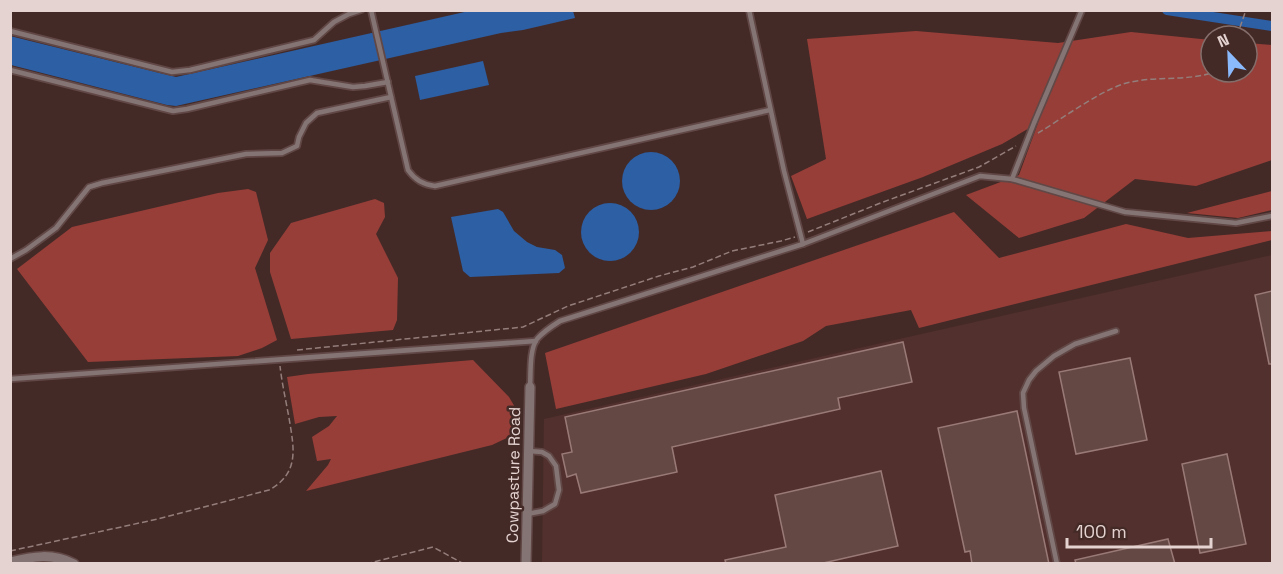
<svg xmlns="http://www.w3.org/2000/svg" width="1283" height="574" font-family="'Space Grotesk',sans-serif">
	<rect width="100%" height="100%" fill="#442a27"/>
	<path fill="#52302d" d="M1272 255V563L542 564 544 419Z"/>
	<g fill="#983e38">
		<path d="M916 31 1058 43 1131 32 1211 40V72H1247V43L1272 45V160L1196 186 1135 179 1084 218 1019 238 966 195 1019 175 1038 123 1002 144 923 177 807 219 791 176 826 159 807 39Z"/>
		<path d="M248 189 256 192 268 240 255 268 277 340 262 348 238 356 88 362 17 269 72 227 218 193Z"/>
		<path d="M1272 191V210L1238 218 1187 213Z"/>
		<path d="M375 199 384 203 385 217 376 234 398 278 397 320 393 330 291 339 270 272V253L291 223Z"/>
		<path d="M954 212 999 258 1126 224 1188 238 1272 231V240L919 328 911 310 826 326 803 341 706 374 556 409 545 353Z"/>
		<path d="M473 360 509 397 519 414 515 434 492 445 306 491 328 465 331 459 317 461 312 437 329 426 337 416 319 417 295 424 287 377 308 374Z"/>
	</g>
	<g fill="#2c5fa4">
		<path d="M469 11H573L575 18 523 30 501 33 176 106 167 105 11 65 10 36 176 77Z"/>
		<path d="M483 61 489 85 420 100 415 76Z"/>
		<circle cx="651" cy="181" r="29"/>
		<circle cx="610" cy="232" r="29"/>
		<path d="M498 209 503 212 514 231 527 242 537 247 555 250 562 255 565 268 559 273 470 277 463 271 451 217Z"/>
	</g>
	<g fill="none" stroke-linecap="round" stroke-linejoin="round">
		<path stroke="#2c5fa4" stroke-width="10" d="M1167 10 1272 26"/>
	</g>
	<g fill="#644844" stroke="#9a7a76" stroke-width="1.5">
		<path d="M1272 291V364H1269L1255 295Z"/>
		<path d="M903 342 912 382 838 398 840 409 672 447 677 472 581 493 576 474 567 477 562 454 572 452 565 417Z"/>
		<path d="M1130 358 1147 440 1076 454 1059 372Z"/>
		<path d="M1017 411 1049 564H972L970 551 965 552 938 428Z"/>
		<path d="M1227 454 1246 544 1200 553 1182 464Z"/>
		<path d="M881 471 898 546 819 564H726L725 560 786 547 775 495Z"/>
		<path d="M1168 539 1175 564H1076L1075 560Z"/>
	</g>
	<g fill="none" stroke-linecap="round" stroke-linejoin="round">
		<g stroke="#614846" stroke-width="8">
			<g id="lane">
				<path d="M371 10 408 170C415 180 423 185 435 186L770 110"/>
				<path d="M749 10 784 171 803 244"/>
				<path d="M10 31 172 72 190 70 314 40 334 22 349 14 361 10"/>
				<path d="M10 70 173 111 187 109 310 80 353 87 365 86 388 82"/>
				<path d="M1012 179 1034 123 1082 10"/>
				<path d="M10 259 26 250 56 228 89 187 102 183 246 154 282 153 297 146 299 137 306 123 317 113 391 97"/>
				<path d="M10 379 536 341"/>
				<path d="M530 387C531 374 529 350 537 339 543 332 552 326 560 321L803 244 980 176 1012 179 1125 212 1236 223 1272 216"/>
				<path d="M527 514 543 511 555 504 559 490 556 466 549 456 542 452 529 451"/>
				<path d="M1057 564 1024 408 1023 393 1029 380 1036 371 1054 356 1075 344 1116 331"/>
			</g>
		</g>
		<g stroke="#614846" stroke-width="12">
			<g id="street">
				<path d="M10 562C33 556 53 553 74 564"/>
				<path d="M526 564 530 387"/>
			</g>
		</g>
		<g stroke="#937e7b" stroke-width="1.5" stroke-dasharray="6 3" stroke-linecap="butt">
			<path d="M1237 36 1246 10"/>
			<path d="M1038 133C1063 118 1097 93 1123 84 1153 75 1186 82 1215 72"/>
			<path d="M808 232 883 202 979 167 1016 146"/>
			<path d="M297 350 523 327 568 306 659 276 693 267 732 251 781 241 795 237"/>
			<path d="M10 551 158 519 269 490C300 473 294 448 289 418 286 401 282 384 280 366"/>
			<path d="M366 564 433 547 464 564"/>
		</g>
		<use href="#lane" stroke="#847574" stroke-width="4.5"/>
		<use href="#street" stroke="#847574" stroke-width="9"/>
	</g>
	<g text-anchor="middle" stroke-width="5" stroke-linejoin="round" paint-order="stroke">
		<g font-size="16" fill="#e4d3d1" stroke="#442a27">
			<text transform="translate(513 475) rotate(-89)" y="6">Cowpasture Road</text>
		</g>
	</g>
	<rect width="1283" height="574" fill="none" stroke="#e4d3d1" stroke-width="24"/>
	<g transform="translate(1229 54) rotate(337)"><circle r="28" fill="#442a27" stroke="#846e6b" stroke-width="1.5"/>
	<path d="M0-4.5L10 22L0 15L-10 22Z" fill="#8abafc"/>
	<text y="-9" font-size="16" font-weight="bold" text-anchor="middle" fill="#e4d3d1">N</text>
	</g>
	<path d="M1067 538v9h144v-9" fill="none" stroke="#e4d3d1" stroke-width="3"/>
	<text x="1076" y="538" font-size="18" fill="#e4d3d1" stroke="#442a27" stroke-width="4.5" paint-order="stroke">100 m</text>
</svg>
